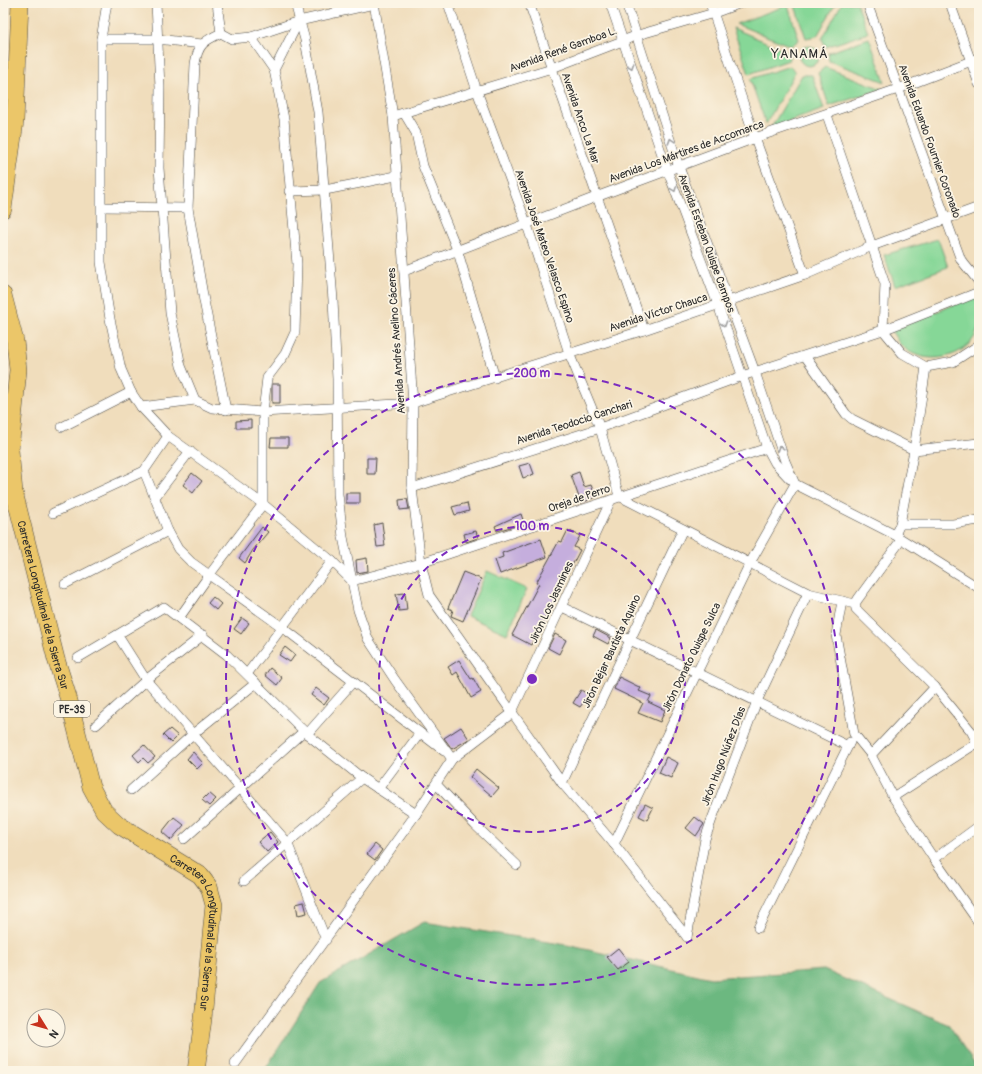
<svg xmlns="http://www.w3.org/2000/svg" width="982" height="1074" font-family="Pangolin,sans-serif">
	<rect width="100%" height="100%" fill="#fcf5e5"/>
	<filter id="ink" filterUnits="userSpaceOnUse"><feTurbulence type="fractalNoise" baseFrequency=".025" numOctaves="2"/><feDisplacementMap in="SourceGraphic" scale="8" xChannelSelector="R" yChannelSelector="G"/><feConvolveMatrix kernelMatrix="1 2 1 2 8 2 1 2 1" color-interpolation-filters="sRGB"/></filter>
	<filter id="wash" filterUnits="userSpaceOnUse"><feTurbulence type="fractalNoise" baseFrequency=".012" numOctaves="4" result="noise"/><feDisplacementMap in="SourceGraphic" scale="16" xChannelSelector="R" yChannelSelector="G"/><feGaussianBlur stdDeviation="0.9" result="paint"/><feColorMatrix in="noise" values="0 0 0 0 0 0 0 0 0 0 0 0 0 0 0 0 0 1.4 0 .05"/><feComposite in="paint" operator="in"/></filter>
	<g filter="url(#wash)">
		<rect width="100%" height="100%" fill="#f0ddbc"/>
		<g fill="#86d797" stroke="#588161">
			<path d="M794 3H836L817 36 806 38Z"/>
			<path d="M842 3H857L868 33 826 47 822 39Z"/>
			<path d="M788 5 799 40 791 46 736 24Z"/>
			<path d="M733 28 789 52V60L749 74Z"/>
			<path d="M869 38 885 82 829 61 828 53Z"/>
			<circle cx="809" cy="56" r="10"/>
			<path d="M790 66 795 72 766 124 750 79Z"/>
			<path d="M825 67 882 89 829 106 818 73Z"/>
			<path d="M802 75H812L824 109 771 128Z"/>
			<path d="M938 239 948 267 895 286 884 255Z"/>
			<path d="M978 295C980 304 981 317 979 326 971 360 921 369 899 343 896 339 894 334 891 330Z"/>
			<path d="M487 571 527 589 507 634 467 616Z"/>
		</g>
		<path fill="#6cb880" stroke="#4c7256" d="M424 922 567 945 711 978 824 970 949 1025 979 1071H264L320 983Z"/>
		<g id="blocks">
			<g fill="#c5aedd">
				<rect x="272" y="384" width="8" height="19"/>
				<path d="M251 420V428H236V421Z"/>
				<path d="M271 438H288V447H270Z"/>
				<path d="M367 458H376L375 474H367Z"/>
				<path d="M530 463 534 474 523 478 519 466Z"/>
				<path d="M579 472 584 487 591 485 596 497 581 503 571 475Z"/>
				<path d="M192 473 202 481 193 493 183 485Z"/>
				<rect x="346" y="493" width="14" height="10"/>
				<path d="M407 499 409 509 400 510 399 500Z"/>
				<path d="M467 503 469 511 455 515 452 507Z"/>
				<path d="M521 514 524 523 497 531 495 526Z"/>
				<path d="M382 523 385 546 377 547 374 525Z"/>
				<path d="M262 527 268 532 253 550 245 563 239 558Z"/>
				<path d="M568 530 580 536 574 547 580 550 531 645 512 635 539 584 536 583 559 541 562 542Z"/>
				<path d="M476 531 478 538 466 542 464 534Z"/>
				<path d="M541 539 547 557 500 574 495 560 503 557 502 553Z"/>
				<path d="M367 558 368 571 357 573 356 560Z"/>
				<path d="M463 572 481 579 463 621 451 616 453 610 448 608Z"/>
				<path d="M405 593 407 610 399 611 396 594Z"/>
				<path d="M213 597 221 604 216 610 208 603Z"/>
				<path d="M242 618 249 623 241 634 234 629Z"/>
				<path d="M596 630 611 638 608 644 593 636Z"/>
				<path d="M555 634 566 640 559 654 548 648Z"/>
				<path d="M285 647 295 655 290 662 279 655Z"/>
				<path d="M459 660 471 679 473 678 481 692 471 698 457 672 453 675 448 667Z"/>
				<path d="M270 668 282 678 277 685 265 675Z"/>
				<path d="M619 677 641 688 639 691 651 696 648 702 665 710 660 722 638 713 643 703 614 689Z"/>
				<path d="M316 688 329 698 324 705 311 695Z"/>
				<path d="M581 690 589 695 580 707 573 703Z"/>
				<path d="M461 727 469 739 452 749 444 738Z"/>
				<path d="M170 729 178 736 171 743 163 735Z"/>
				<path d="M144 745 155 757 148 763 143 758 139 762 133 755Z"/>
				<path d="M193 752 203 763 197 769 187 759Z"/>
				<path d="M666 757 678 763 671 778 659 773Z"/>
				<path d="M476 769 499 788 492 796 470 777Z"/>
				<path d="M209 793 216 799 209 806 202 800Z"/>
				<path d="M645 804 653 808 647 820 639 816Z"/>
				<path d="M174 817 184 825 171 840 162 832Z"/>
				<path d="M695 817 704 824 696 836 686 828Z"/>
				<path d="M270 832 278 842 267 852 258 842Z"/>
				<path d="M375 844 382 850 375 860 367 854Z"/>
				<path d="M304 902 307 913 298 915 296 904Z"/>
				<path d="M618 948 629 962 618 970 607 957Z"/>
			</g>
		</g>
	</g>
	<g filter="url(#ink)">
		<use href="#blocks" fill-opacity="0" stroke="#494641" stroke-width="1"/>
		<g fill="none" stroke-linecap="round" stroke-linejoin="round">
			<g stroke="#494641" stroke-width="10">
				<g id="street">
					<path d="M107 3 101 39V262L110 319 121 369 131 392 141 407 168 436 263 504 332 561 352 581 421 563 767 448"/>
					<path d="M156 3 160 87 159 168 170 313 181 366 195 400"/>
					<path d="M217 3 221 33"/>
					<path d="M295 3 305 40 318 112 333 300 337 379 338 494 343 537 358 610 368 639 395 680 452 759"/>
					<path d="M374 3 393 116 413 403 412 488 421 563 429 595 562 783 614 844 687 937"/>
					<path d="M448 3 477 91 527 225 569 353 600 428 619 496 808 593 855 604"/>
					<path d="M529 3 644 330"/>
					<path d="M610 3 668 172 718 305 767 448 775 463 790 479"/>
					<path d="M626 3 679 167 755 372 785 461 795 484 895 535 979 588"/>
					<path d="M710 3 755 138 805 275"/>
					<path d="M867 3 961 260 979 282"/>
					<path d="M950 3 979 84"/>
					<path d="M221 33C204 41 198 44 195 64L188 208 204 301 226 410"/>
					<path d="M221 33 232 39 251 37 299 21 374 4"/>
					<path d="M101 39H157L202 44"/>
					<path d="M274 70 299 21"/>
					<path d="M404 113 416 133 423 166 458 252 495 378"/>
					<path d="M393 116 552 68 638 35 714 13 741 3"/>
					<path d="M289 191 325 190 396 176"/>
					<path d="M102 207 188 208"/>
					<path d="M404 271 596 197 755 138 898 89 979 58"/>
					<path d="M979 292 883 330 902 353 926 367 953 362 979 345"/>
					<path d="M805 356 846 414 852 419 914 450 979 443"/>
					<path d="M141 407 195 400 212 408 263 412 413 403 644 330 805 275 872 246 979 207"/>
					<path d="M62 427 131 392"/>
					<path d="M144 471 168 436"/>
					<path d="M412 488 600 428 742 376 883 330 885 284 827 115"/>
					<path d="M155 497 190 451"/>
					<path d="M53 513 144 471 168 531 178 549 191 562 282 627 444 751"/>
					<path d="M900 524H953L979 520"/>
					<path d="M895 535 900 524 914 450 926 367"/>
					<path d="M901 540 858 599 855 604 856 609 935 687 971 731 979 746"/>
					<path d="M65 584 168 531"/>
					<path d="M842 601 836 635 854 734 871 755 893 797 934 859 979 923"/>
					<path d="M562 607 848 746"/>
					<path d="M179 618 210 574 263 504V412L267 378 285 354 295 332 297 264 284 119 274 70 251 37"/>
					<path d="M118 636 146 680 287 842 326 940"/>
					<path d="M78 658 164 607 227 655 307 734 362 778 416 814"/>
					<path d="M247 674 332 561"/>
					<path d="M96 725 146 680 203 635"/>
					<path d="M307 734 352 683"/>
					<path d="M871 755 935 687"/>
					<path d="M562 783 683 529"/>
					<path d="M436 784 475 825 517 865"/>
					<path d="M378 789 420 733"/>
					<path d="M131 790 193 734 256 683"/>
					<path d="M893 797 977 743"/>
					<path d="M184 839 304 731"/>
					<path d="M614 844 750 563 795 484"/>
					<path d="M934 859 979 826"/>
					<path d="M244 881 362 778"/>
					<path d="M758 928 850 742"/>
					<path d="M687 937 705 839 712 819 757 701 808 593"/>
					<path d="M235 1064 416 814 452 759 511 714 611 500"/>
				</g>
			</g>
			<g stroke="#494641" stroke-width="18">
				<g id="highway">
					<path d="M3 209 15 121 20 3"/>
					<path id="s1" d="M3 295 15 341 18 370 10 450 14 492 56 659 68 697 91 787 104 811 119 825 200 875 209 887 214 905 203 1019 196 1071"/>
				</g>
			</g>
			<use href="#street" stroke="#fff" stroke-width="9"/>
			<use href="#highway" stroke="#ebc669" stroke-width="17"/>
		</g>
		<defs><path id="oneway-chevron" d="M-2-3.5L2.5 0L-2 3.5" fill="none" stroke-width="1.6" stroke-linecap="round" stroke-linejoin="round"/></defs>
		<g stroke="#a0a0a0">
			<use href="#oneway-chevron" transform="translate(631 66) rotate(71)"/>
			<use href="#oneway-chevron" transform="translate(671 141) rotate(-107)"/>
			<use href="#oneway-chevron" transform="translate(674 189) rotate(69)"/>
			<use href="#oneway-chevron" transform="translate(724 324) rotate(72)"/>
			<use href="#oneway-chevron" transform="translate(780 448) rotate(-108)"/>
		</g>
	</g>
	<g fill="none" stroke="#7b2cbf" stroke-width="2" stroke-dasharray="7 5">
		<circle cx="532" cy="679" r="153"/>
		<circle cx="532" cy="679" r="306"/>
	</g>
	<g text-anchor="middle" stroke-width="3.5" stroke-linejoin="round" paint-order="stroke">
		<rect fill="#fcf5e5" stroke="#6a6863" stroke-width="1" x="54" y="701" width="36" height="16" rx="3"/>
		<g font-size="10" font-weight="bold" fill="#2b2b2b">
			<text x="72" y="713">PE-3S</text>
		</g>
		<g font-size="11" fill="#2b2b2b" stroke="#fcf5e5">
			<text transform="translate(563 49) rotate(-20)" y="4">Avenida René Gamboa L.</text>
			<text transform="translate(581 118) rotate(71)" y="4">Avenida Anco La Mar</text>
			<text transform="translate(930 141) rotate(70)" y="4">Avenida Eduardo Fournier Coronado</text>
			<text transform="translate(686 151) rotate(-20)" y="4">Avenida Los Mártires de Accomarca</text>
			<text transform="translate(707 243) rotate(70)" y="4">Avenida Esteban Quispe Campos</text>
			<text transform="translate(545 246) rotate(71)" y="4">Avenida José Mateo Velasco Espino</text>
			<text transform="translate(658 312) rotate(-18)" y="4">Avenida Víctor Chauca</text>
			<text transform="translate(396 341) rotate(-94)" y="4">Avenida Andrés Avelino Cáceres</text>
			<text transform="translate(574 422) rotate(-18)" y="4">Avenida Teodocio Canchari</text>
			<text transform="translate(579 498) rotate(-19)" y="4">Oreja de Perro</text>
			<text transform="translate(551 602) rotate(-65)" y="4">Jirón Los Jasmines</text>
			<text dy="4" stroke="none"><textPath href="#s1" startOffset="316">Carretera Longitudinal de la Sierra Sur</textPath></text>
			<text transform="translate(611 651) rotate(-65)" y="4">Jirón Béjar Bautista Aquino</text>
			<text transform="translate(691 657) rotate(-64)" y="4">Jirón Donato Quispe Sulca</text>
			<text transform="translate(723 756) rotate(-69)" y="4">Jirón Hugo Núñez Días</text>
			<text dy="4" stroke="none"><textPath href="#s1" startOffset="700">Carretera Longitudinal de la Sierra Sur</textPath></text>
		</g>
		<g font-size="13" letter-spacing="1" fill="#2b2b2b" stroke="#fcf5e5">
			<text x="800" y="58">YANAMÁ</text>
		</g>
	</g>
	<circle cx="532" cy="679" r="6" fill="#7b2cbf" stroke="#fcf5e5" stroke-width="2"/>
	<g font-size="12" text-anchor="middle" font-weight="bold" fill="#7b2cbf" stroke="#fcf5e5" stroke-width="3.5" stroke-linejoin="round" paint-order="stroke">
		<text x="532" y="377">200 m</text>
		<text x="532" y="530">100 m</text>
	</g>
	<rect width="982" height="1074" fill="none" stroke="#fcf5e5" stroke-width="16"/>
	<g transform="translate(46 1028) rotate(127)"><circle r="19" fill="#fcf5e5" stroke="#a8a49b"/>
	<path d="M0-3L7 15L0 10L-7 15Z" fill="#c8321e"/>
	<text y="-6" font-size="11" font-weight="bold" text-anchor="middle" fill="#2b2b2b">N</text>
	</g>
</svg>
